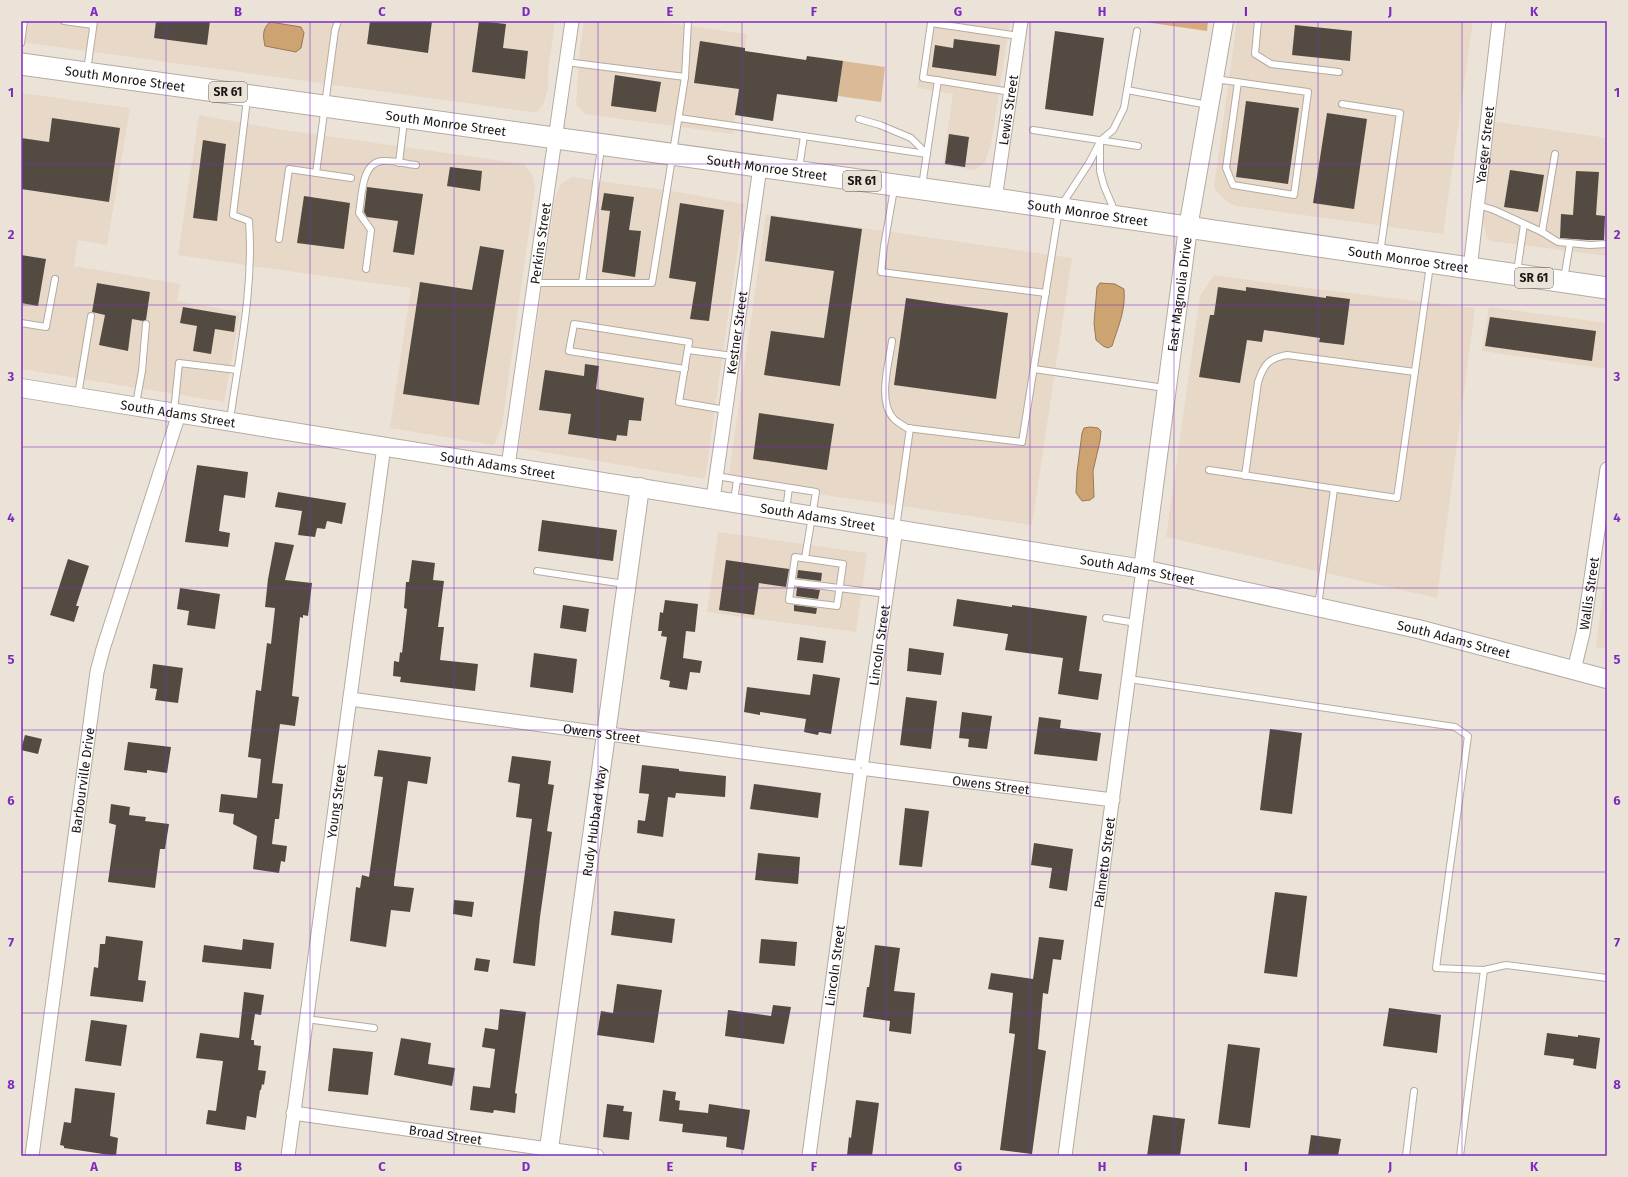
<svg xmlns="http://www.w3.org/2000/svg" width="1628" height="1177" font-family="'Fira Sans',sans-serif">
	<rect width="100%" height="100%" fill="#ece3d8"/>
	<g fill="#e7d8c8">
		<path d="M21 21H555L548 71V89L543 105 537 112H532L21 42Z"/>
		<path d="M584 21H654L747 34 733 134 585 114 576 104 580 48Z"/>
		<path d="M928 21H1010L991 144 985 162 975 170 943 165 953 94 917 88Z"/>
		<path d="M1237 21H1473L1443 234 1236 206 1229 203 1219 194 1214 187Z"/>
		<path d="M21 93 130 108 107 245 78 240 74 266 180 284 177 301 240 312 224 402 21 369Z"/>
		<path d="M199 115 277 129 524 164 532 175 535 188 502 425 494 445 390 428 411 288 259 267 178 255Z"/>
		<path d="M1491 121 1607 138V256L1490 241 1486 235 1482 217Z"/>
		<path d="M572 177 678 192 744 204 705 479 519 448 555 198 561 184Z"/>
		<path d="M766 214 1072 258 1032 525 728 481Z"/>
		<path d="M1214 275 1292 286 1475 308 1437 598 1166 537 1200 296Z"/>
		<path d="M1489 307 1606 323 1607 325V369L1482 351Z"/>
		<path d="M718 532 867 553 856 632 707 612Z"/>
		<path d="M1607 562V649L1596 647Z"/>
	</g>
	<path fill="#dbbb97" d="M843 61 885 67 881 102 838 96Z"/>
	<path fill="#d7ad7b" d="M1138 21H1208L1207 31Z"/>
	<g fill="#cea372" stroke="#987956">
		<path d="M270 22 301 27 304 33 301 48 296 52 265 46C263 36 262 29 270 22Z"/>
		<path d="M1100 283 1115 284 1124 289C1126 310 1118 327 1112 346L1108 348 1103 346 1096 340 1094 323 1097 287Z"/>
		<path d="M1090 427 1098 428 1101 431 1100 441 1093 471 1094 497 1090 500 1082 501 1076 493 1077 472 1082 433 1084 428Z"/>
	</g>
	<g fill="#534b42">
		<path d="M156 21H210L207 45 154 38Z"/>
		<path d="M370 21H432L428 53 367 44Z"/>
		<path d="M479 21 506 24 503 48 528 51 525 79 472 72Z"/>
		<path d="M1295 25 1352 31 1350 61 1292 55Z"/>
		<path d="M1055 31 1104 38 1093 116 1045 109Z"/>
		<path d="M954 39 1000 45 996 76 932 67 935 45 953 48Z"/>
		<path d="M700 41 745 48V51L806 60 807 56 843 61 837 102 777 94 773 121 735 115 739 89 694 83Z"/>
		<path d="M615 75 661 82 656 112 611 106Z"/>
		<path d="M1246 101 1299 108 1288 184 1236 177Z"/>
		<path d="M1327 113 1367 119 1354 209 1313 203Z"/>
		<path d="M52 118 120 128 109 202 21 189V138L49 142Z"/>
		<path d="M949 134 969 137 965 167 945 164Z"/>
		<path d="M203 140 226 144 217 221 193 218Z"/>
		<path d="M450 167 482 171 480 191 447 186Z"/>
		<path d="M1510 170 1544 175 1538 212 1504 207Z"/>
		<path d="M1576 171 1599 172 1596 215 1605 216 1604 240H1587L1560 238 1561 214 1573 215Z"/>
		<path d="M367 187 423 194 414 255 393 252 398 221 367 217 364 212Z"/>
		<path d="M604 193 634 197 629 230 641 231 635 277 602 272 610 211 601 210Z"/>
		<path d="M304 196 350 203 344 249 297 243Z"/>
		<path d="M680 203 724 210 709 321 690 319 696 282 669 278Z"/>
		<path d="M771 216 862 229 840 386 764 375 771 331 824 338 834 271 765 261Z"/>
		<path d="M480 246 504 250 479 405 403 394 420 282 472 290Z"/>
		<path d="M21 255 46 259 38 306 21 303Z"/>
		<path d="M97 283 150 292 146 320 143 321 132 319 128 351 99 345 105 315 92 312Z"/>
		<path d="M1218 287 1246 291V287L1326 298V296L1350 299 1344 345 1319 342 1320 338 1264 330 1262 342 1247 340 1240 383 1199 377 1210 315H1214Z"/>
		<path d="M906 298 1008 313 996 399 894 385Z"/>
		<path d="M183 307 236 316 234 332 215 329 211 354 193 351 197 326 180 323Z"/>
		<path d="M1490 317 1596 331 1592 361 1485 346Z"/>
		<path d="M585 364 599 366 596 389 644 398 641 421 629 420 627 436 617 435 616 441 568 434 571 414 539 410 545 370 584 376Z"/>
		<path d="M759 413 834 424 827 470 753 459Z"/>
		<path d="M197 465 248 472 245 498 224 495 219 531 230 533 228 547 185 542Z"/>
		<path d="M278 492 346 503 342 524 327 521 325 529 317 528 315 537 298 535 302 511 275 507Z"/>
		<path d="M542 520 617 530 613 561 538 551Z"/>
		<path d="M275 542 294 545 285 580 312 583 308 616 303 615V618L300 617 292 696 299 697 295 726 280 724 272 783 283 784 279 819H275L272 844 287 846 285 862 281 861 279 873 253 869 257 836 233 824 234 814 219 812 221 794 257 798 261 759 248 757 256 690 261 691 267 643 271 644 275 608 265 607 268 579Z"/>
		<path d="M68 559 89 566 76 606H79L74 622 50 615Z"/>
		<path d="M412 560 435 563 433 580 444 581 438 627H444L440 660 478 664 475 691 400 682 401 677 393 676 394 661 399 662 400 652 402 653 407 609 404 608 406 582H409Z"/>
		<path d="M726 560 789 569 786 587 759 583 754 615 719 610Z"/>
		<path d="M798 570 822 573 821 581 797 578Z"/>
		<path d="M795 587 820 590 818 599 796 596 797 588Z"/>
		<path d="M180 588 220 594 215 629 187 625 189 611 177 609Z"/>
		<path d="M957 599 1012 607V605L1087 616 1079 671 1102 674 1098 700 1058 694 1063 658 1005 650 1008 634 953 626Z"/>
		<path d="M665 600 698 604 695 632 686 631 683 658 702 661 700 673 690 672 687 690 669 687 670 681 660 679 667 637 661 636 662 631H658L660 612 663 613Z"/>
		<path d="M563 605 589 609 586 632 560 628Z"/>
		<path d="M794 605 817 608 816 614 794 611Z"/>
		<path d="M800 637 826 641 823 663 797 660Z"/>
		<path d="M909 648 944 653 941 675 907 671Z"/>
		<path d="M534 653 577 659 573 693 530 687Z"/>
		<path d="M153 664 183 668 178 703 155 700 157 689 150 688Z"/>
		<path d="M813 674 840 678 831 734 819 732 818 735 804 732 806 719 760 712V715L744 712 747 687 810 695Z"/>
		<path d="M906 697 937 701 931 749 900 745Z"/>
		<path d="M962 712 992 716 987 749 968 747 969 739 959 738Z"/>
		<path d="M1039 717 1061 720 1060 728 1101 733 1097 761 1034 754Z"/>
		<path d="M1270 729 1302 733 1292 814 1260 810Z"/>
		<path d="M25 735 42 739 38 754 21 750Z"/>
		<path d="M128 742 171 747 167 773 147 770V773L124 770Z"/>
		<path d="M378 750 431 757 427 784 408 781 394 883V886L414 888 410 912 391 910 386 947 350 941 356 887 360 888 362 875 369 877 383 777 374 776Z"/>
		<path d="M512 756 551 761 548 784 554 785 547 831 552 832 540 917 535 966 513 963 532 819 516 817 520 784 508 782Z"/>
		<path d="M642 765 679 769V771L726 776 725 797 676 793 675 798 668 797 663 837 637 833 638 820 645 821 649 794 639 793Z"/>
		<path d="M754 784 821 793 818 818 750 809Z"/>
		<path d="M111 804 130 807 129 815 146 817 145 821 169 824 165 849H160L155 888 108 882 116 825 109 823Z"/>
		<path d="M905 808 929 811 922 867 899 865Z"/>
		<path d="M1034 843 1073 849 1067 891 1049 888 1052 868 1031 865Z"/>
		<path d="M758 853 800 857 798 884 755 880Z"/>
		<path d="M1275 892 1307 896 1297 977 1264 973Z"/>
		<path d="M454 900 474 902 472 917 453 914Z"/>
		<path d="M614 911 675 919 672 943 611 935Z"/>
		<path d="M106 936 143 941 138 980 146 981 143 1002 90 996 94 967 98 968 100 944H105Z"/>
		<path d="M1039 937 1064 940 1061 960 1053 959 1048 994 1043 993 1038 1049 1046 1051 1032 1154 1000 1150 1015 1034 1009 1033 1013 993 988 989 991 973 1033 979Z"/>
		<path d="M243 939 274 943 271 969 202 962 204 945 242 950Z"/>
		<path d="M761 939 797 942 795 966 759 963Z"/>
		<path d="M875 945 900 948 894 991 915 993 911 1034 889 1031 890 1021 863 1017 867 987H869Z"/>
		<path d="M476 958 490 960 488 972 474 970Z"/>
		<path d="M617 984 662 990 654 1043 597 1035 601 1011 613 1013Z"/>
		<path d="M244 992 264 995 261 1015 255 1014 251 1040H254V1045L261 1046 258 1070 266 1071 264 1085 262 1084 261 1090H260L256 1118 247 1116 245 1130 206 1124 208 1110 216 1111 223 1061 196 1058 200 1033 239 1038Z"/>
		<path d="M773 1005 791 1007 784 1044 725 1036 728 1010 771 1016Z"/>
		<path d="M1389 1008 1441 1015 1437 1053 1383 1046Z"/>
		<path d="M500 1009 526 1012 515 1093 517 1094 515 1113 494 1110 493 1113 470 1110 473 1086 490 1088 495 1049 482 1047 485 1028 498 1030Z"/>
		<path d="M91 1020 127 1025 121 1066 85 1061Z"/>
		<path d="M1547 1033 1578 1037V1035L1600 1038 1596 1069 1573 1065 1574 1059 1544 1055Z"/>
		<path d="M401 1038 431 1043 428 1064 455 1068 452 1086 394 1075Z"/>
		<path d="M1228 1044 1260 1048 1250 1128 1218 1124Z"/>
		<path d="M333 1048 373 1052 368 1095 328 1091Z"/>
		<path d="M75 1088 115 1093 110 1136 118 1138 116 1156 64 1148V1146L60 1145 64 1122 71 1123Z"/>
		<path d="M663 1090 676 1092 675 1100 680 1101 679 1110 708 1113 709 1104 750 1110 744 1150 726 1147 727 1137 682 1132 683 1124 659 1121Z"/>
		<path d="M856 1100 879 1103 872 1156H847L849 1137 851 1138Z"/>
		<path d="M607 1104 624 1106 623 1111 632 1112 629 1140 603 1137Z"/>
		<path d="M1153 1115 1185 1119 1180 1156H1147Z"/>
		<path d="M1311 1135 1341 1139 1338 1156H1308Z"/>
	</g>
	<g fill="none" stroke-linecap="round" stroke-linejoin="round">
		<g stroke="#b4aba1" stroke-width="8">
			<g id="lane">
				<path d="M64 21 93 25"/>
				<path d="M1258 21 1255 54 1271 64 1339 72"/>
				<path d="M21 43 24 21"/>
				<path d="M566 62 685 77"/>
				<path d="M87 71 94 21"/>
				<path d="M1215 79 1308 92 1294 195 1233 185 1226 168 1238 82"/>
				<path d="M1127 90 1208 105"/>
				<path d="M1011 92 923 78 931 23 1019 36"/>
				<path d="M1342 104 1400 113 1380 253"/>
				<path d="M679 118 927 154"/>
				<path d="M859 119 880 125 911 138 927 154"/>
				<path d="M1033 130 1138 146"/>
				<path d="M1100 144V171L1104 186 1115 212"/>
				<path d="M399 163 404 121"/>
				<path d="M799 168 804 136"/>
				<path d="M316 173 335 30 338 21"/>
				<path d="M922 186 938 80"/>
				<path d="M894 189 884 246 881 272 1046 293"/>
				<path d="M1478 205 1494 210 1542 232 1558 242 1590 245 1607 244"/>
				<path d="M1542 232 1555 154"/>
				<path d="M279 239 289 169 351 178"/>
				<path d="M366 269 371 230 359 213C362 197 361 163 382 161 393 160 406 164 416 165"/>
				<path d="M1517 272 1524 224"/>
				<path d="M1564 279 1570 243"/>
				<path d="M534 283H652L685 77 688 21"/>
				<path d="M582 283 601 148"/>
				<path d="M21 323 46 327 55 279"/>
				<path d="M892 341C889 363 877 402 894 419 898 423 903 425 907 428L1022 442 1059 209 1089 163 1101 140 1113 130 1124 108 1137 31"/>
				<path d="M688 350 733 356"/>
				<path d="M685 369 569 351 574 324 689 342 679 402 726 410"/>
				<path d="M1034 369 1165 388"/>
				<path d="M78 395 91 316"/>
				<path d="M136 404 142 371 146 324"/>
				<path d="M174 412 179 363 237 370"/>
				<path d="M230 420C239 355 254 288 249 221L233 215 247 99"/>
				<path d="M1209 470 1397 498 1430 265"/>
				<path d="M716 476 816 492 805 558"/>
				<path d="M1245 476 1258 382C1264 364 1269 358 1287 355L1415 372"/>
				<path d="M734 501 737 480"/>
				<path d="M786 510 789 488"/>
				<path d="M896 528 910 428"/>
				<path d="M795 557 843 564 837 606 789 600Z"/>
				<path d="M537 571 625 584"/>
				<path d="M792 582 886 594"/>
				<path d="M1318 606 1334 489"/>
				<path d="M1106 618 1136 623"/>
				<path d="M1129 679 1455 727 1468 736 1436 968 1484 970 1506 965 1607 978"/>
				<path d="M306 1019 374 1028"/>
				<path d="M1406 1156 1414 1091"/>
				<path d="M1460 1156 1484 970"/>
			</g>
		</g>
		<g stroke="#b4aba1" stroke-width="15">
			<g id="street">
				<path id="s1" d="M995 199 1021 21"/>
				<path id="s2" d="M1470 269 1499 21"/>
				<path id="s3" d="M508 466 572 21"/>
				<path id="s4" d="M713 499 760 167"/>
				<path id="s5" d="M1574 670 1583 633 1607 469"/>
				<path id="s6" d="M350 699 854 767"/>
				<path id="s7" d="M862 761 896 529"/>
				<path id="s8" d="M868 769 1113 800"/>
				<path id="s9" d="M293 1113 597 1156"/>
				<path id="s10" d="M32 1156 97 672 103 649 179 414"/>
				<path id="s11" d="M288 1156 384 446"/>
				<path id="s12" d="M809 1156 860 775"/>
				<path id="s13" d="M1065 1156 1143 569"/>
			</g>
		</g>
		<g stroke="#b4aba1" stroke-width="20">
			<g id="secondary">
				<path id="s14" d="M21 388 1143 569 1418 629 1607 679"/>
				<path id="s15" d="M1143 569 1188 228 1224 21"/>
				<path id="s16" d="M548 1156 640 487"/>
			</g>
		</g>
		<g stroke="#b4aba1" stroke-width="23">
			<g id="primary">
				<path id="s17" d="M21 64 995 199 1607 288"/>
			</g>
		</g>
		<use href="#lane" stroke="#fff" stroke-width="6"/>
		<use href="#street" stroke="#fff" stroke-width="13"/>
		<use href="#secondary" stroke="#fff" stroke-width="18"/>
		<use href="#primary" stroke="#fff" stroke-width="21"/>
	</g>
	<path fill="none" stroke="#7b2cbf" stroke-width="1" stroke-opacity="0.55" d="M166 21V1156M310 21V1156M454 21V1156M598 21V1156M742 21V1156M886 21V1156M1030 21V1156M1174 21V1156M1318 21V1156M1462 21V1156M21 164H1607M21 305H1607M21 447H1607M21 588H1607M21 730H1607M21 872H1607M21 1013H1607"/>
	<g text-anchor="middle" stroke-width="4" stroke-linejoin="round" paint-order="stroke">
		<g fill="#ece3d8" stroke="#59544e" stroke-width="1">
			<rect x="209" y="82" width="38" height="20" rx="3"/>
			<rect x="843" y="171" width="38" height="20" rx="3"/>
			<rect x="1515" y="268" width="38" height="20" rx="3"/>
		</g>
		<g font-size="12" font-weight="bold" fill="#1a1613">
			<text x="228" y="96">SR 61</text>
			<text x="862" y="185">SR 61</text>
			<text x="1534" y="282">SR 61</text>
		</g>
		<g font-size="13" fill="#1a1613" stroke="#ece3d8">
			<text dy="5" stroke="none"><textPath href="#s17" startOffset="105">South Monroe Street</textPath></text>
			<text dy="5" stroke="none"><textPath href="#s1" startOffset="90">Lewis Street</textPath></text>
			<text dy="5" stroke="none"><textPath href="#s17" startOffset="429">South Monroe Street</textPath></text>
			<text dy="5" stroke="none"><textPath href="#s2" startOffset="125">Yaeger Street</textPath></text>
			<text dy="5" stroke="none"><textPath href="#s17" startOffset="753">South Monroe Street</textPath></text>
			<text dy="5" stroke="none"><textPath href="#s17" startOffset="1077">South Monroe Street</textPath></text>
			<text dy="5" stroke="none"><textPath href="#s3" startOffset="225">Perkins Street</textPath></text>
			<text dy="5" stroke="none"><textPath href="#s17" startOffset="1401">South Monroe Street</textPath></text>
			<text dy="5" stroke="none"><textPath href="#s15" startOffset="277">East Magnolia Drive</textPath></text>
			<text dy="5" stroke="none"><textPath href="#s4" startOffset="168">Kestner Street</textPath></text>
			<text dy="5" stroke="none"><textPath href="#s14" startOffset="159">South Adams Street</textPath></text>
			<text dy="5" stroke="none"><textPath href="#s14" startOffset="483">South Adams Street</textPath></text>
			<text dy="5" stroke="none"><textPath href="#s14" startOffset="807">South Adams Street</textPath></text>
			<text dy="5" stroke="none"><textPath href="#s14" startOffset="1131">South Adams Street</textPath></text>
			<text dy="5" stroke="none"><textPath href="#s5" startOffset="78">Wallis Street</textPath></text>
			<text dy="5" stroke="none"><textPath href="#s14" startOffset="1455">South Adams Street</textPath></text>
			<text dy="5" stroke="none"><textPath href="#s7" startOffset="117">Lincoln Street</textPath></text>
			<text dy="5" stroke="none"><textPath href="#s6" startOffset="254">Owens Street</textPath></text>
			<text dy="5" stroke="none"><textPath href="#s10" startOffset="379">Barbourville Drive</textPath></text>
			<text dy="5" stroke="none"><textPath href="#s8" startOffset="124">Owens Street</textPath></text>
			<text dy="5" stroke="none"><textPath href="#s11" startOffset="358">Young Street</textPath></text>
			<text dy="5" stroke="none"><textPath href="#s16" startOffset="338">Rudy Hubbard Way</textPath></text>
			<text dy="5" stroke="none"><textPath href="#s13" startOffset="296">Palmetto Street</textPath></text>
			<text dy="5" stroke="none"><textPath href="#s12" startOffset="192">Lincoln Street</textPath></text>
			<text dy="5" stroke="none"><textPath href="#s9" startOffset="154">Broad Street</textPath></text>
		</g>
	</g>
	<rect width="1628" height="1177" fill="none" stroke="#ece3d8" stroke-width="44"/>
	<rect x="22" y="22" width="1584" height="1133" fill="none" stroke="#7b2cbf" stroke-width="1.5"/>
	<g font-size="13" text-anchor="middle" font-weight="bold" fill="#7b2cbf">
		<text x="94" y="16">A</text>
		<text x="238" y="16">B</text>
		<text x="382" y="16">C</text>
		<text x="526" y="16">D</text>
		<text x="670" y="16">E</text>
		<text x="814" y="16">F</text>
		<text x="958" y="16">G</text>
		<text x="1102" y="16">H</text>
		<text x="1246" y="16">I</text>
		<text x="1390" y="16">J</text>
		<text x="1534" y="16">K</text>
		<text x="11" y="97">1</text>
		<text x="1617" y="97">1</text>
		<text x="11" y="239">2</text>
		<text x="1617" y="239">2</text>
		<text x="11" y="381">3</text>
		<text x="1617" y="381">3</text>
		<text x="11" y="522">4</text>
		<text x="1617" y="522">4</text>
		<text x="11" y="664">5</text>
		<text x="1617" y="664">5</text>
		<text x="11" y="805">6</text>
		<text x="1617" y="805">6</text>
		<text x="11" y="947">7</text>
		<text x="1617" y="947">7</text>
		<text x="11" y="1089">8</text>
		<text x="1617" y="1089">8</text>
		<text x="94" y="1171">A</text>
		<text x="238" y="1171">B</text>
		<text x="382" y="1171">C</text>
		<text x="526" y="1171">D</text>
		<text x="670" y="1171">E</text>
		<text x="814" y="1171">F</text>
		<text x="958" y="1171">G</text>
		<text x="1102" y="1171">H</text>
		<text x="1246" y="1171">I</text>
		<text x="1390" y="1171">J</text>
		<text x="1534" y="1171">K</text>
	</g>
</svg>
